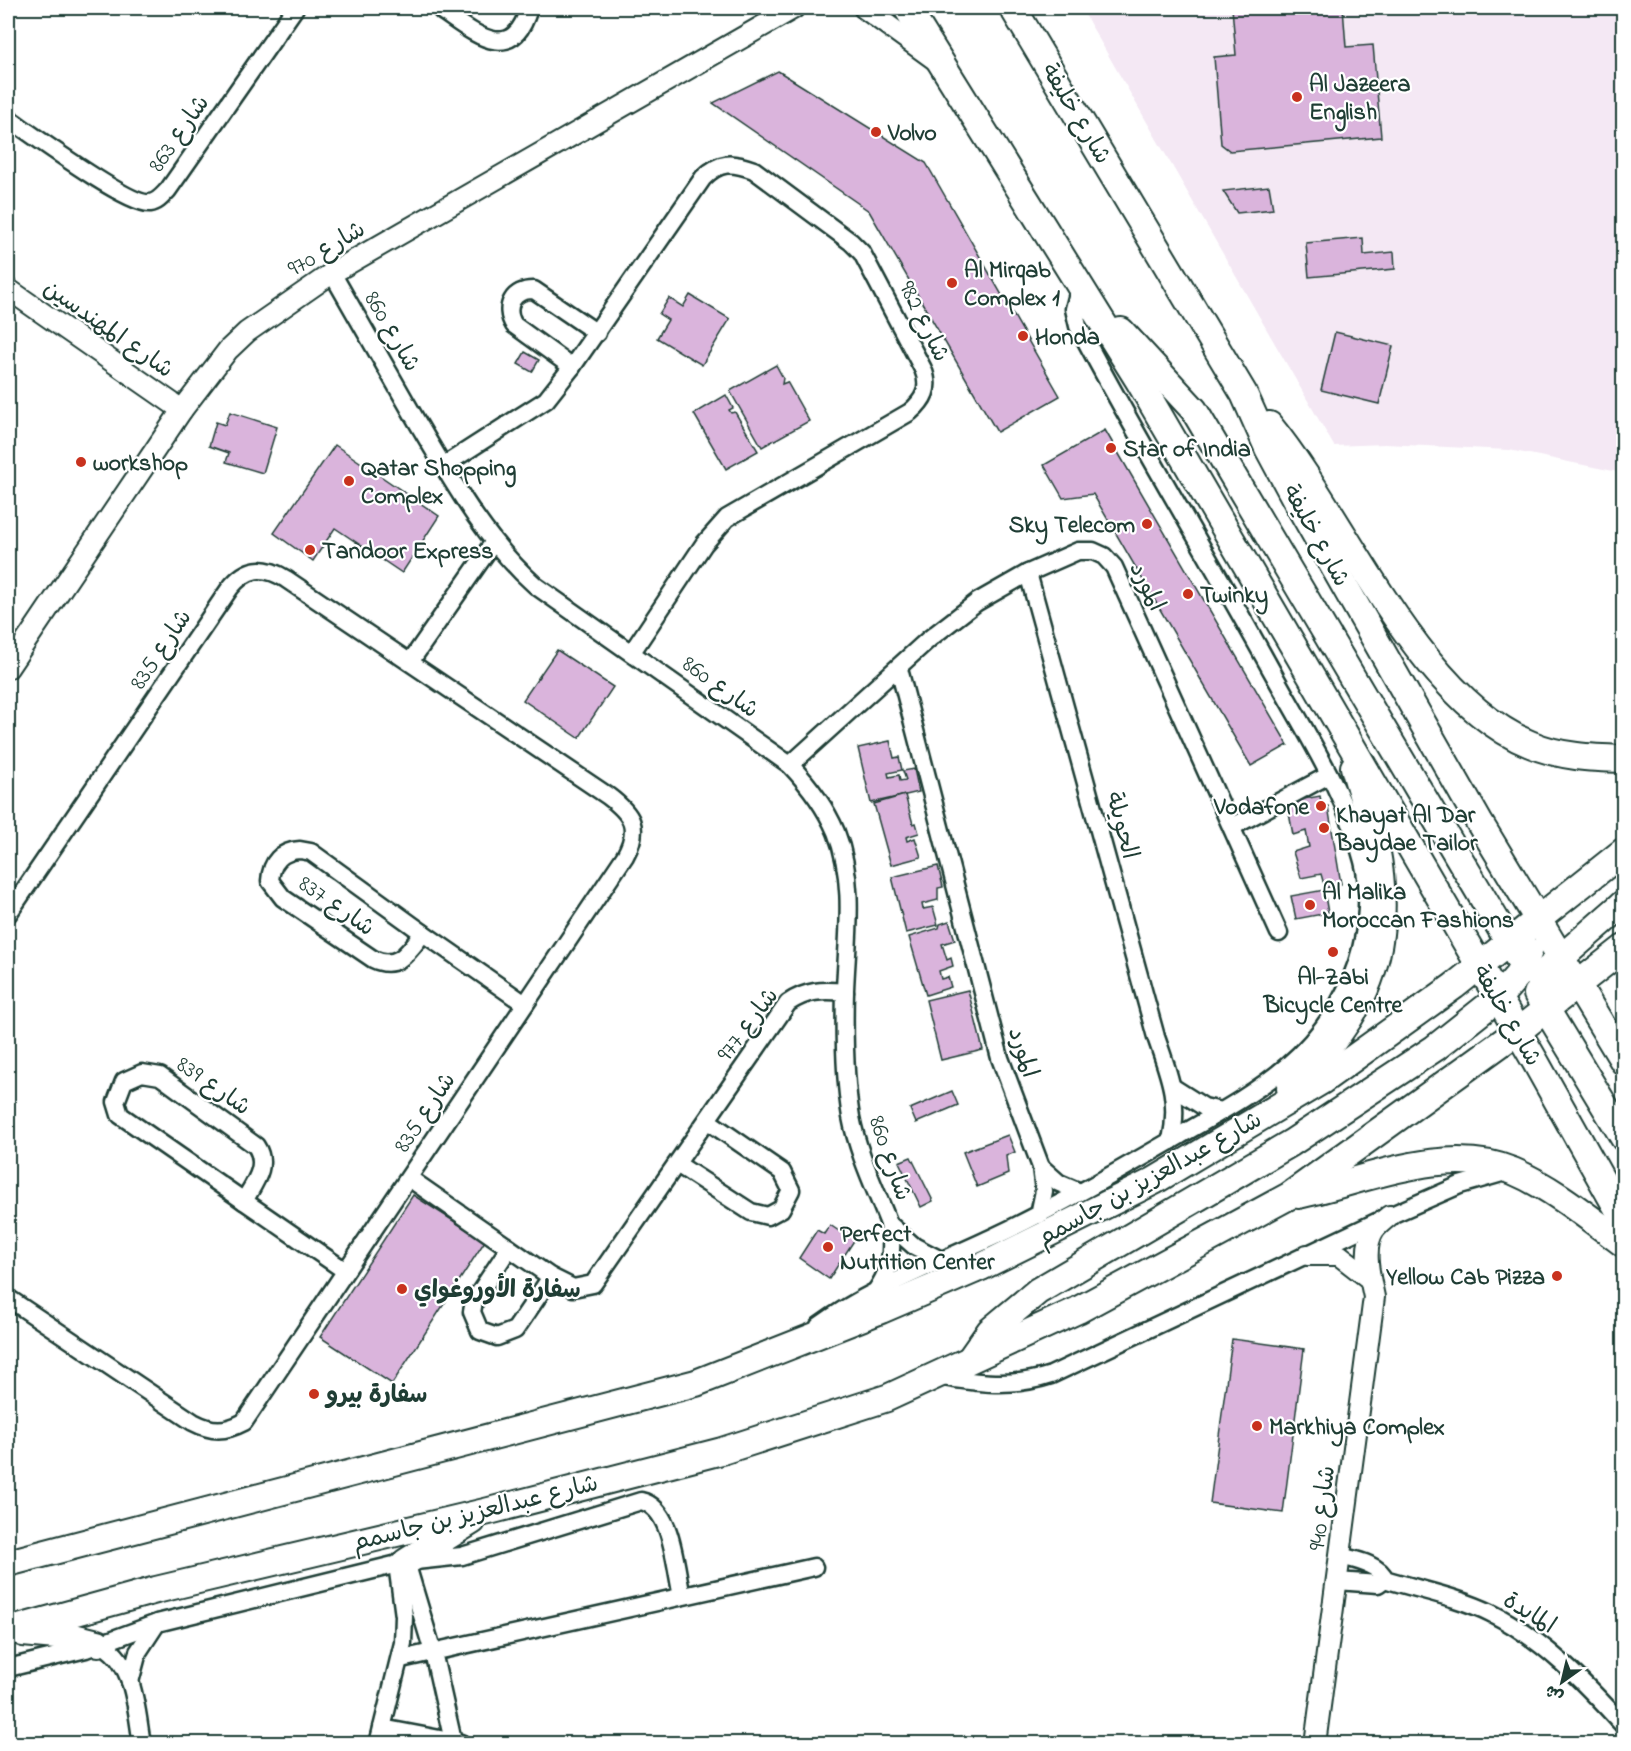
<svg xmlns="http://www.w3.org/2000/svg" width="1631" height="1751" font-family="'Indie Flower','Playpen Sans Arabic',sans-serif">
	<rect width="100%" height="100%" fill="#fff"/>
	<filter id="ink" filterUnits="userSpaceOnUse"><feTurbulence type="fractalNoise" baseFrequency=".0167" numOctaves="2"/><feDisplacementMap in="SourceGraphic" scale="12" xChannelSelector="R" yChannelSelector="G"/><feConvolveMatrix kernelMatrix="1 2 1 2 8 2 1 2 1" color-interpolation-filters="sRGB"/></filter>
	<g filter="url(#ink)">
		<path fill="#f4e8f4" d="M1081 8H1623V473L1509 450 1385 444 1334 446Z"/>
		<g fill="#dab4dc" stroke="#1f3d34" stroke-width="1.5">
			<path d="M1232 8H1343L1346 47 1373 45 1381 137 1230 151 1221 144 1214 57 1236 55Z"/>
			<path d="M778 71 926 163 1060 396 997 432 869 211 713 103Z"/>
			<path d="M1269 186 1273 209 1237 213 1223 191Z"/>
			<path d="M1363 238 1364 255 1394 252 1395 269 1309 277 1306 243Z"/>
			<path d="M690 295 730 319 702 365 657 338 668 320 659 314 669 298 683 307Z"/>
			<path d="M1335 332 1393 346 1379 404 1321 390Z"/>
			<path d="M525 352 539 360 532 372 518 364Z"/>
			<path d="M776 365 783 378 782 384 787 382 809 421 762 447 730 391Z"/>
			<path d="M726 395 733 408 729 410 731 413 735 412 758 451 726 469 694 414Z"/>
			<path d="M230 412 277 427 263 473 226 462 229 453 209 446 216 422 225 425Z"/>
			<path d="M1105 430 1288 745 1251 766 1093 494 1063 498 1044 465Z"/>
			<path d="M335 445 439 516 402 573 335 528 313 561 274 533Z"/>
			<path d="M557 650 613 687 579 738 523 700Z"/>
			<path d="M890 741 894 758 899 757 902 770 888 773 889 777 899 775 900 781 906 780 903 771 914 769 919 792 871 803 858 748Z"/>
			<path d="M905 795 913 824 916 823 919 833 906 837 907 841 915 838 921 857 891 865 874 804Z"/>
			<path d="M1320 796 1322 807 1328 806 1341 884 1325 888 1321 874 1301 878 1293 852 1309 847 1306 831 1293 835 1287 802Z"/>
			<path d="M938 866 943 887 938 888V900L922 904 923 909 933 907 938 925 906 933 892 877Z"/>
			<path d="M1324 890 1328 913 1296 919 1291 896Z"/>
			<path d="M949 921 955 940 942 944 947 960 951 958 953 966 939 971 941 979 948 977 951 987 926 995 909 937 939 928 940 924Z"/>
			<path d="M968 990 983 1050 941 1060 926 1000Z"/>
			<path d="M952 1091 958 1105 916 1123 910 1109Z"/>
			<path d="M1008 1135 1015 1152 1006 1156 1008 1174 977 1187 963 1152Z"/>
			<path d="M911 1157 933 1201 921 1207 899 1162Z"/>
			<path d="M413 1195 485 1241 392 1384 320 1337Z"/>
			<path d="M830 1225 839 1231 842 1226 857 1236 829 1279 799 1258 817 1230 824 1234Z"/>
			<path d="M1232 1339 1304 1349 1283 1513 1210 1503Z"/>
		</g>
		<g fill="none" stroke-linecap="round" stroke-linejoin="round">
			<g stroke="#1f3d34" stroke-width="21">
				<g id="minor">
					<path d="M444 8 442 11C473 32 512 67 529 8"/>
					<path d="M8 118C30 133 129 206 150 203 158 202 163 195 168 190L295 8"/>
					<path d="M332 273C360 322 388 371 416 420 451 479 484 540 536 586L790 765C809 785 825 806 836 832 856 882 847 938 845 990 844 1031 844 1076 851 1117 858 1154 876 1190 889 1224 894 1251 891 1269 876 1291"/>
					<path d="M572 367 514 325C503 307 513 289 534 290L597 333"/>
					<path d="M443 466 546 400 572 367 703 178C720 161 732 162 754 170L851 242 862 253 923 369C931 388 924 400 910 412L727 518 704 544 632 652"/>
					<path d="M1028 573 1156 1037C1169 1075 1180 1099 1171 1141"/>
					<path d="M410 662 493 543"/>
					<path d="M899 669 1000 1058 1041 1167 1044 1191 1039 1215"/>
					<path d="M790 765 929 639 977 602 1028 573 1078 551H1093L1104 556 1114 567 1279 933"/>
					<path d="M1232 827 1329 775"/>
					<path d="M300 850 311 852 423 933C409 951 398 971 373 959L283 898 270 881C271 862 281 851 300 850Z"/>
					<path d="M8 914 230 588C247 567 263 565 286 579L608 796C632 814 641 827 625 856L244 1422C225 1432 212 1432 193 1422L8 1298"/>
					<path d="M423 933 525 1004"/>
					<path d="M142 1073 160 1076 256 1146C269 1166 254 1183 244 1201L120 1115 116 1102 124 1081Z"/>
					<path d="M1174 1088 1204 1107 1221 1111"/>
					<path d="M677 1164 751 1212 768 1216 781 1209 791 1190 782 1172 708 1121"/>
					<path d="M1041 1167 1059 1183 1080 1192"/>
					<path d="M409 1178 551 1277 573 1288 593 1284 788 1003C807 990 822 990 845 992"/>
					<path d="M244 1201 344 1270"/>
					<path d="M889 1224 914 1246 943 1261"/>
					<path d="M509 1248 474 1301 472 1312 480 1331 497 1337 515 1330 551 1277"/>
					<path d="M819 1326C870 1288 934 1265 991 1238 1055 1208 1117 1172 1179 1136 1253 1093 1318 1060 1352 976 1366 943 1372 896 1363 861 1346 794 1307 735 1274 675 1210 558 1140 444 1078 326L1074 309 1080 286"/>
					<path d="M937 1376C977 1383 1012 1388 1051 1375L1389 1216 1460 1185 1509 1171"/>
					<path d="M1340 1556C1355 1560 1379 1564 1385 1579 1420 1590 1458 1597 1491 1613 1543 1639 1585 1683 1624 1726"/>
					<path d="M406 1562 433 1652 453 1741"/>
					<path d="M1337 1581 1378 1584 1385 1579"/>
					<path d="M98 1643C135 1658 136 1710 142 1744"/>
					<path d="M401 1659 814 1567"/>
					<path d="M8 1668 86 1649 157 1623 406 1562 462 1556 641 1501C673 1508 675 1568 682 1596"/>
					<path d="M130 1682 138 1652 157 1623"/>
					<path d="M382 1728 461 1743"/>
					<path d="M378 1744 403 1643 404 1616 397 1564"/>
				</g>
			</g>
			<g stroke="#1f3d34" stroke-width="24">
				<g id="tertiary">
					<path d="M864 8 937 61"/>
					<path d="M8 289 182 410"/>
					<path d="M8 668 182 410 228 350 247 332 332 273 794 8"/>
					<path d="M1307 1255H1339L1370 1279"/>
					<path d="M1315 1744 1374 1297C1370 1278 1362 1248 1374 1230 1378 1225 1384 1220 1389 1216"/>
				</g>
			</g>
			<g stroke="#1f3d34" stroke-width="30">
				<g id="primary">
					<path d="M907 8 1139 381 1535 1061 1624 1220"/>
					<path d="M1013 8 1244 394 1268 448 1297 502 1479 822 1624 1062"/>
					<path d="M1121 331 1194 410 1523 966 1550 983 1577 985"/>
					<path d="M1269 425C1347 520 1416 697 1530 744 1560 757 1592 758 1624 759"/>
					<path d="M1547 970 1624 903"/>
					<path d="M1537 994 1624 1138"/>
					<path d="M1290 1088C1365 1016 1396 953 1376 847 1371 820 1361 793 1354 767"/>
					<path d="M1298 1195C1365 1181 1445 1143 1513 1171 1553 1188 1589 1218 1624 1244"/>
					<path d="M971 1358 990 1331 1038 1291 1291 1143 1435 1048 1498 998 1518 975 1529 951"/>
					<path d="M406 1562 472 1521"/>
					<path d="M8 1563 696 1383 881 1310 981 1267 1154 1181 1323 1080 1454 986 1624 851"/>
					<path d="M8 1631 156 1590 489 1511 722 1451 887 1398 1078 1310 1289 1196 1518 1031 1624 948"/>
					<path d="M23 1633 78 1638 98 1643"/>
				</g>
			</g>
			<use href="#minor" stroke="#fff" stroke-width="16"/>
			<use href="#tertiary" stroke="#fff" stroke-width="20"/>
			<use href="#primary" stroke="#fff" stroke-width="26"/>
		</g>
	</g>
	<g fill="#c8321e" stroke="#fff" stroke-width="2">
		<circle cx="1297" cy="97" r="6"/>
		<circle cx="876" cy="132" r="6"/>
		<circle cx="952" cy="283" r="6"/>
		<circle cx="1023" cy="336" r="6"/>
		<circle cx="1111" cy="448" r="6"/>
		<circle cx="81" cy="462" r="6"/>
		<circle cx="349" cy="481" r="6"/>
		<circle cx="1147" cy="524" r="6"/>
		<circle cx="310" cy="550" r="6"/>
		<circle cx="1188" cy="594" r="6"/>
		<circle cx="1321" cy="806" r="6"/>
		<circle cx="1324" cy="828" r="6"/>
		<circle cx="1310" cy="905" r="6"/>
		<circle cx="1333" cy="952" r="6"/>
		<circle cx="828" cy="1247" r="6"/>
		<circle cx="1557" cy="1276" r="6"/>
		<circle cx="402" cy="1289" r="6"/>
		<circle cx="314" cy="1394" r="6"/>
		<circle cx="1257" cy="1426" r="6"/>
	</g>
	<g text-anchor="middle" stroke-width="4.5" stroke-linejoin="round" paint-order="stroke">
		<g font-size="24" font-weight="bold" fill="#1f3d34" stroke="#fff" text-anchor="start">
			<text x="1309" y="91">Al Jazeera<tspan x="1309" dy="28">English</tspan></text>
			<text x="888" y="140">Volvo</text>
			<text x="964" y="277">Al Mirqab<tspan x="964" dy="28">Complex 1</tspan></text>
			<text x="1035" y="344">Honda</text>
			<text x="1123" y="456">Star of India</text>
			<text x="93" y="470">workshop</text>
			<text x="361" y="475">Qatar Shopping<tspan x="361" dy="28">Complex</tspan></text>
			<text x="1135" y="532" text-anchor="end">Sky Telecom</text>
			<text x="322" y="558">Tandoor Express</text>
			<text x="1200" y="602">Twinky</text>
			<text x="1309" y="814" text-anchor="end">Vodafone</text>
			<text x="1336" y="822">Khayat Al Dar<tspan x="1336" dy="28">Baydae Tailor</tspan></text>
			<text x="1322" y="899">Al Malika<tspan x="1322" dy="28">Moroccan Fashions</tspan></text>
			<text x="1333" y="984" text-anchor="middle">Al-Zabi<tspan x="1333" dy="28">Bicycle Centre</tspan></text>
			<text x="840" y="1241">Perfect<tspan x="840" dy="28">Nutrition Center</tspan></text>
			<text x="1545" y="1284" text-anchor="end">Yellow Cab Pizza</text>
			<text x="414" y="1297">سفارة الأوروغواي</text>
			<text x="326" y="1402">سفارة بيرو</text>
			<text x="1269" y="1434">Markhiya Complex</text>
		</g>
		<g font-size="24" fill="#1f3d34" stroke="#fff">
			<text transform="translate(1077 113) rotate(59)" y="8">شارع خليفة</text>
			<text transform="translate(178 133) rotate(-55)" y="8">شارع 863</text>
			<text transform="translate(326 248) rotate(-31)" y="8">شارع 970</text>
			<text transform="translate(925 321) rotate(64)" y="8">شارع 982</text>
			<text transform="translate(109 328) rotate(35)" y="8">شارع المهندسين</text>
			<text transform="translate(393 331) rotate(60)" y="8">شارع 860</text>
			<text transform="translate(1317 535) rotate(61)" y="8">شارع خليفة</text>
			<text transform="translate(1148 586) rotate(64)" y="8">المورد</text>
			<text transform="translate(160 649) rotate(-56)" y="8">شارع 835</text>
			<text transform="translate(721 686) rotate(36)" y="8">شارع 860</text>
			<text transform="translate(1123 825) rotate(75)" y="8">الحويلة</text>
			<text transform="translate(337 905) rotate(35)" y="8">شارع 837</text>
			<text transform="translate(1508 1015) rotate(60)" y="8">شارع خليفة</text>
			<text transform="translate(747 1024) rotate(-53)" y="8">شارع 977</text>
			<text transform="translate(1024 1052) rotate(72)" y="8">المورد</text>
			<text transform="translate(214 1085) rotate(35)" y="8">شارع 839</text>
			<text transform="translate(424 1112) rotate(-56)" y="8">شارع 835</text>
			<text transform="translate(891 1158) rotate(71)" y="8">شارع 860</text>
			<text transform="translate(1149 1178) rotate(-29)" y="8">شارع عبدالعزيز بن جاسمم</text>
			<text transform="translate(1321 1508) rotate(-83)" y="8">شارع 940</text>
			<text transform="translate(475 1512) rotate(-14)" y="8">شارع عبدالعزيز بن جاسمم</text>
			<text transform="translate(1530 1612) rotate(32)" y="8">المايدة</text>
		</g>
	</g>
	<rect width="1631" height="1751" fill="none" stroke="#fff" stroke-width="30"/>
	<rect x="15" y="15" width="1601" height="1721" fill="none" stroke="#1f3d34" stroke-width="2" filter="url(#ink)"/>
	<g transform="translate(1562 1682) rotate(214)" stroke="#ffffff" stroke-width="4.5" paint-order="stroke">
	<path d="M0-4.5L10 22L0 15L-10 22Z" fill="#1f3d34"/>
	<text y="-9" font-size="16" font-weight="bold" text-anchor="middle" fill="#1f3d34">ش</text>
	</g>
</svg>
